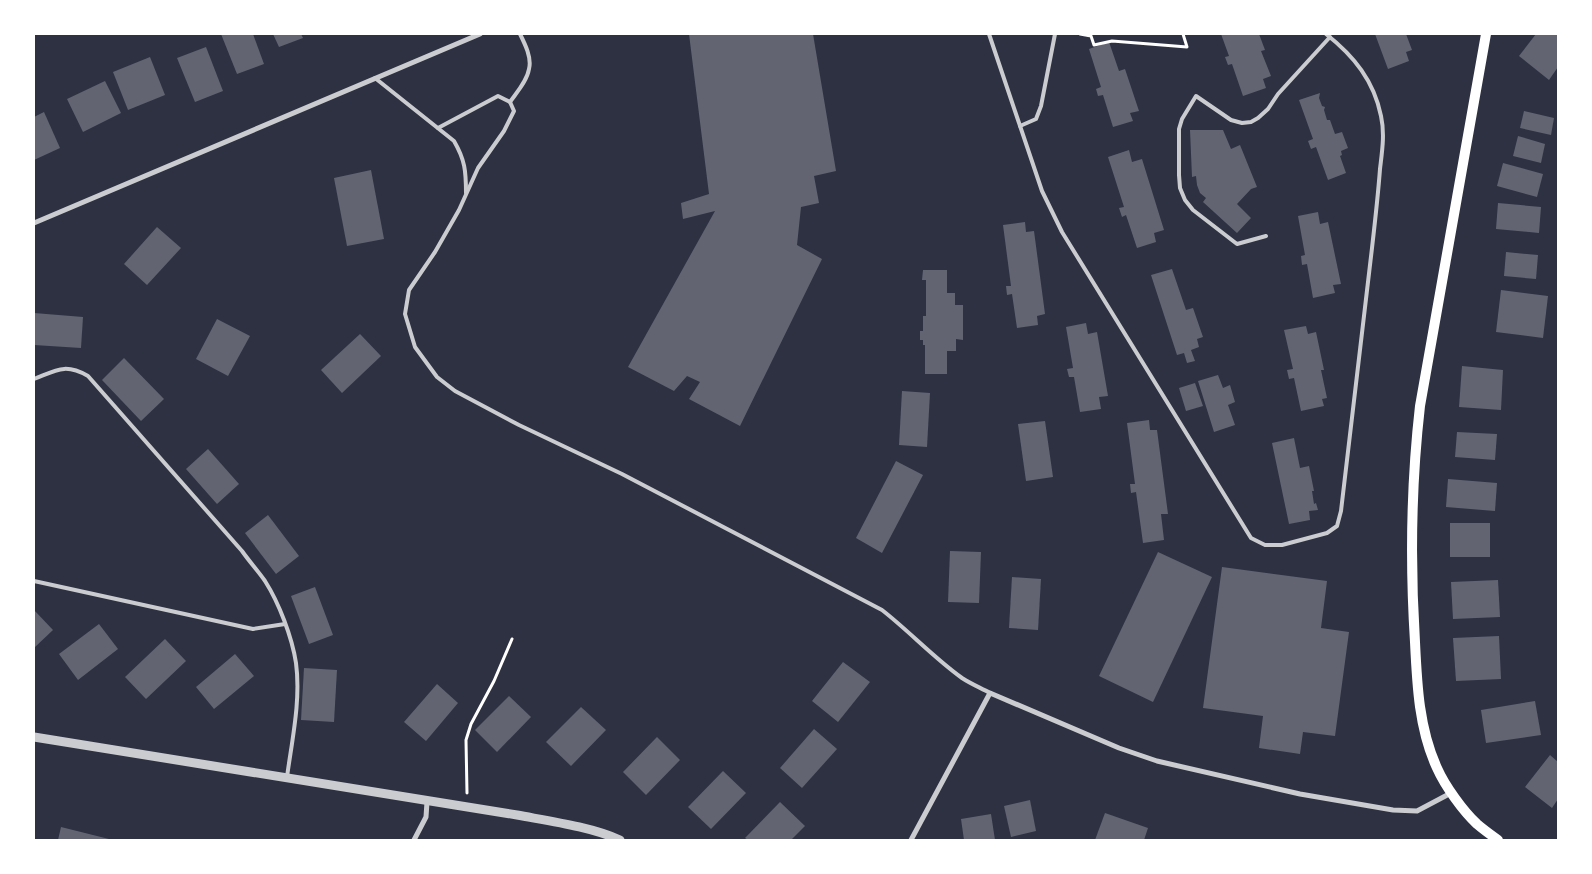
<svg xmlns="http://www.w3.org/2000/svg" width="1592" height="874" font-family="'PT Sans',sans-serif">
	<rect width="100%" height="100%" fill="#2d3142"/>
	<g fill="#626471">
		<path d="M221 34H253L264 64 237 74Z"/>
		<path d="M273 34H301L303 38 279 47Z"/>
		<path d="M689 34H813L836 171 814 176 819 203 801 207 797 245 822 259 740 426 689 399 700 382 687 376 674 391 628 367 715 211 683 219 681 203 709 194Z"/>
		<path d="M1221 34H1259L1265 50 1261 51 1271 76 1263 79 1266 88 1243 96 1232 64 1228 65 1225 57 1229 56Z"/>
		<path d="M1375 34H1406L1412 50 1406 52 1409 61 1388 69Z"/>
		<path d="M1536 34H1556L1558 36V67L1549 80 1519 56Z"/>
		<path d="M1109 42 1119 71 1125 69 1139 111 1130 113 1133 121 1113 127 1103 95 1098 96 1096 89 1101 87 1089 49Z"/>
		<path d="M206 47 223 91 195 102 177 58Z"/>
		<path d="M150 57 165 95 128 110 113 72Z"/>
		<path d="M105 81 121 113 83 132 67 99Z"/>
		<path d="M1320 93 1319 98 1322 106 1325 107 1324 110 1327 120H1330L1335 134 1342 132 1348 148 1341 151 1342 155 1340 156 1346 173 1328 180 1316 147 1311 149 1308 141 1313 139 1299 100Z"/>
		<path d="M1524 111 1554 118 1551 135 1520 128Z"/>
		<path d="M44 112 60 148 34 160V117Z"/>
		<path d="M1190 130H1223L1231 149 1240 145 1257 187 1251 189 1237 204 1251 218 1237 233 1203 202 1206 198 1200 193 1197 185 1196 176 1192 177Z"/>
		<path d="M1518 136 1545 144 1541 163 1513 156Z"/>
		<path d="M1129 150 1132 162 1142 159 1164 230 1154 233 1156 242 1137 248 1126 215 1122 217 1119 208 1124 207 1108 157Z"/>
		<path d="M1503 163 1543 174 1537 197 1497 186Z"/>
		<path d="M371 170 384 239 347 246 334 178Z"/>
		<path d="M1498 203 1541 207 1539 233 1496 229Z"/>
		<path d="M1318 212 1320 224 1328 222 1341 284 1333 285 1335 293 1313 298 1307 264 1302 265 1301 256 1305 255 1298 216Z"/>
		<path d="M1025 222 1026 232 1034 231 1045 314 1037 316 1038 325 1017 328 1012 294 1007 295 1006 286H1011L1003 225Z"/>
		<path d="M157 227 181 248 147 285 124 264Z"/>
		<path d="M1506 252 1538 255 1536 279 1504 276Z"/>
		<path d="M1172 269 1186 310 1193 308 1203 337 1197 339 1199 347 1191 350 1195 361 1187 363 1184 353 1177 355 1151 275Z"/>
		<path d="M923 270H947V293H955V305H963V340L956 339V351H947V374H925V345H923V340H920V331H923V316H926V280H922Z"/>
		<path d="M1501 290 1548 296 1543 338 1496 332Z"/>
		<path d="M34 313 83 317 81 348 34 345Z"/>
		<path d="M217 319 250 336 228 376 196 359Z"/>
		<path d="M1086 323 1088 334 1097 332 1108 396 1099 397 1101 409 1080 412 1074 377H1069L1067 369 1073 368 1066 327Z"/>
		<path d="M1306 326 1308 334 1316 332 1324 370H1321L1327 398 1322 399 1324 406 1301 411 1294 378 1289 379 1287 370 1293 369 1284 330Z"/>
		<path d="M360 334 381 356 342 393 321 370Z"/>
		<path d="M124 358 164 399 141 421 102 380Z"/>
		<path d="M1462 366 1503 370 1501 410 1459 407Z"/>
		<path d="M1218 375 1223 388 1230 385 1235 402 1228 405 1235 425 1214 432 1198 381Z"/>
		<path d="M1195 383 1203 406 1186 411 1179 388Z"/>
		<path d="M902 391 930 393 927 447 899 445Z"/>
		<path d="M1149 420 1150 430H1157L1168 514H1161L1164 540 1143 543 1136 492 1131 493 1130 484H1135L1127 423Z"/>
		<path d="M1045 421 1053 477 1026 481 1018 424Z"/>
		<path d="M1457 432 1497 434 1495 460 1455 457Z"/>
		<path d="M1294 438 1300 468 1309 466 1314 491H1312L1314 504 1316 503 1318 510 1309 511 1310 520 1289 524 1272 443Z"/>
		<path d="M208 449 239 484 217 504 186 469Z"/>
		<path d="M896 461 923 475 882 553 856 538Z"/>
		<path d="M1448 479 1497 483 1495 511 1446 507Z"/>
		<path d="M268 515 299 556 276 574 245 533Z"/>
		<rect x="1450" y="523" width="40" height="34"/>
		<path d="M950 551 981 552 979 603 948 602Z"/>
		<path d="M1158 552 1212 577 1153 702 1099 676Z"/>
		<path d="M1222 567 1327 581 1321 628 1349 632 1335 736 1303 732 1300 754 1259 748 1263 716 1203 708Z"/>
		<path d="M1012 577 1041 579 1038 630 1009 628Z"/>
		<path d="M1498 580 1500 617 1453 619 1451 582Z"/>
		<path d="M315 587 333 635 309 644 291 596Z"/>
		<path d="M34 610 53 630 34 648Z"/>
		<path d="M99 624 118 649 78 680 59 654Z"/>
		<path d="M1499 636 1501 679 1456 681 1453 638Z"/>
		<path d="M165 639 186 661 146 699 125 677Z"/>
		<path d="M235 654 254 676 214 709 196 687Z"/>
		<path d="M843 662 870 682 838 722 812 701Z"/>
		<path d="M304 668 337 670 334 722 301 720Z"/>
		<path d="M437 684 458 703 426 741 404 722Z"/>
		<path d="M509 696 531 717 497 752 475 730Z"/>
		<path d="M1535 701 1541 735 1486 743 1481 710Z"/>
		<path d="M581 707 606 730 571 766 546 742Z"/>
		<path d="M814 729 837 749 802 788 780 768Z"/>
		<path d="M657 737 680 760 646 795 623 772Z"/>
		<path d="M1550 755 1558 762V799L1552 808 1525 787Z"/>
		<path d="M723 771 746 793 711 829 688 807Z"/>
		<path d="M1030 800 1036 831 1011 837 1004 806Z"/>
		<path d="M780 802 805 826 791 840H748L745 838Z"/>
		<path d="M1105 813 1148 828 1144 840H1095Z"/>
		<path d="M991 814 995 840H964L961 819Z"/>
		<path d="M61 827 113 840H58Z"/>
	</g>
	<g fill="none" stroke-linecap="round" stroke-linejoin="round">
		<g stroke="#fff" stroke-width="3">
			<path d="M1080 34 1091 36 1094 45 1112 41 1187 47 1183 34"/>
			<path d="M467 793 466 740 471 724 494 681 512 639"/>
		</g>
		<g stroke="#caccd0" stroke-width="4">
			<path d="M989 34 1042 191 1062 232 1251 538 1265 545H1282L1327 533 1337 526 1341 511C1352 424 1362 336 1372 248 1375 222 1378 196 1380 169 1382 152 1385 134 1381 116 1374 81 1354 56 1326 34"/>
			<path d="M375 78 454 141C465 160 466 171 466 193"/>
			<path d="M510 102C517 92 527 81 529 69 532 58 525 44 520 34"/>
			<path d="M1020 126 1036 119 1041 106 1055 34"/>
			<path d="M438 128 498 96 510 102 514 111 504 131 478 168 459 210 435 252 409 290 405 314 415 347 437 377 455 391 519 425 622 474 882 610C909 631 934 658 962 678 971 684 981 688 990 693"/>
			<path d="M1266 236 1237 244 1193 210 1185 200 1180 188 1179 175V129L1182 119 1196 96 1231 120 1242 123 1251 122 1258 118 1268 109 1278 94 1330 37"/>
			<path d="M34 379C57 370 65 363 88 376L242 551C249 561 258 571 265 581 279 603 292 637 296 663 301 700 292 740 287 777"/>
			<path d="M34 581 253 629 285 624"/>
		</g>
		<g stroke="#caccd0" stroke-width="5">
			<path d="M34 223 480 34"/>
			<path d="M414 840 426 817 427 802"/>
			<path d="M911 840 990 693 1119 748 1157 761 1300 794 1393 810 1417 811 1451 793"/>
		</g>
		<path stroke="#caccd0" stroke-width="9" d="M34 737 517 815C549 821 592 827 620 840"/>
		<path stroke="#fff" stroke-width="10" d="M1486 34 1420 406C1411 485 1410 563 1415 642 1417 685 1419 729 1437 768 1445 786 1463 811 1477 824 1484 830 1491 835 1498 840"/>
	</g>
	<rect width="1592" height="874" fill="none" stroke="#ffffff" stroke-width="70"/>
</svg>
